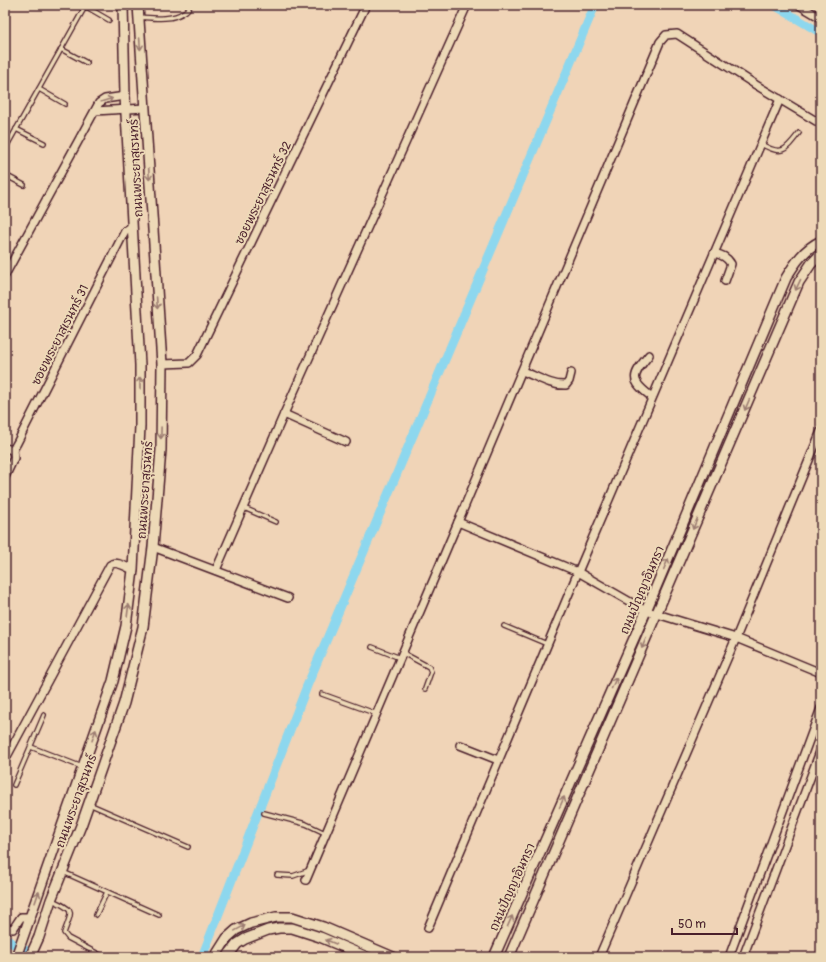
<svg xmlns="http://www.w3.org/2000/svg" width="826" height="962" font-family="Pangolin,'Playpen Sans Thai',sans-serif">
	<rect width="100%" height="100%" fill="#f0d4b7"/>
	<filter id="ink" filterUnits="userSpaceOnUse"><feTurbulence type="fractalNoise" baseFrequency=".025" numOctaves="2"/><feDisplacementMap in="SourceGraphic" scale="8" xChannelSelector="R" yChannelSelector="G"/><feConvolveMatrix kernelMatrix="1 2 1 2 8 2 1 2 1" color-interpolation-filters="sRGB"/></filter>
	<g filter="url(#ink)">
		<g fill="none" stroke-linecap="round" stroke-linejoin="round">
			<g stroke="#8dd7ee" stroke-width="9">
				<path d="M774 5 821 33"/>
				<path d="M5 939 37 957"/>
				<path d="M202 957 307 686 595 5"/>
			</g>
			<g stroke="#4a1f2b" stroke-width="6">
				<g id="service">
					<path d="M85 6 109 20"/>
					<path d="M139 17C153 18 172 21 184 12 187 11 189 7 191 5"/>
					<path d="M61 49 87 63"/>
					<path d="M39 89 65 104"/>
					<path d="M16 129 44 143"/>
					<path d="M761 144C782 156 785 151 799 133"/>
					<path d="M5 149 86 5"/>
					<path d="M5 175 24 185"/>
					<path d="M244 508 276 522"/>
					<path d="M504 626 547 644"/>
					<path d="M372 647 400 658"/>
					<path d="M403 653 429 667 431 672 425 689"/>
					<path d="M322 694 377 714"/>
					<path d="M31 747 82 767"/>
					<path d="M14 785 44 715"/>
					<path d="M89 804 188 847"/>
					<path d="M264 813 306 824 325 833"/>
					<path d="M63 872 159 915"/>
					<path d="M277 875 293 876 310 870"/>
					<path d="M52 900C76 911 72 910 64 933L68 938 104 957"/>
					<path d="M96 915 107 892"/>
				</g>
			</g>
			<g stroke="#4a1f2b" stroke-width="10">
				<g id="minor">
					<path d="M799 5 821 18"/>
					<path d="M95 111 145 108"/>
					<path d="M714 253C722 255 727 257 731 264L725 281"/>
					<path d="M5 275 99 103 105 99 125 96"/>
					<path d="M649 355C632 376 629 380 652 397"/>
					<path d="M162 364 189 363 197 355 366 5"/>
					<path d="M522 371C536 376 551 386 566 385L569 381 571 373"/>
					<path d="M284 414 467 5"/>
					<path d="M5 448 13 450 17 443 125 231 132 226"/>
					<path d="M5 477 14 458 13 450"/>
					<path d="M458 522 578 572 646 611 657 614 736 638 821 673"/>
					<path d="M153 547 288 598"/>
					<path d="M216 570 284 414 346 442"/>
					<path d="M460 745 498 760"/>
					<path d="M5 760 110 565C116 560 126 567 133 570"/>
					<path d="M306 880 458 522 660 42 666 35 677 34 756 85 821 124"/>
					<path d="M5 928 13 929 21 917H30"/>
					<path d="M428 928 578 572 780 99"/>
					<path d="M599 957 736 638 821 431"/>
					<path d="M729 957 821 708"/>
					<path d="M743 957 821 749"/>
				</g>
			</g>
			<g stroke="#4a1f2b" stroke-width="12">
				<g id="tertiary">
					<path d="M16 957 113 681 126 626 133 570 140 426V365L125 96 123 5"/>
					<path d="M30 957 39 937 51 900 82 823 124 703 143 627 153 547 161 450 162 364 138 5"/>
					<path d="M215 957 227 938 236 930 251 923 276 917H292L323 927 393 957"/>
					<path d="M227 957 237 944 245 939 268 930 279 928H292L320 937 367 957"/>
					<path d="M494 957 646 611 786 278C795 263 804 249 821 241"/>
					<path d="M509 957 799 282 811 264 821 254"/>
				</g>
			</g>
			<use href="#service" stroke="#edd9b7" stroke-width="3.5"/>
			<use href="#minor" stroke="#edd9b7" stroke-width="7"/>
			<use href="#tertiary" stroke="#edd9b7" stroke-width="9"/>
		</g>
		<defs><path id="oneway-shaft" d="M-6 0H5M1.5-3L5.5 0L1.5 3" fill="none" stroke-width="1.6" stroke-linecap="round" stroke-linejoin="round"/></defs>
		<g stroke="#9c7c71">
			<use href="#oneway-shaft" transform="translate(140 44) rotate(86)"/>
			<use href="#oneway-shaft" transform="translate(107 100) rotate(-17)"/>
			<use href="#oneway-shaft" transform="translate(149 174) rotate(87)"/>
			<use href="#oneway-shaft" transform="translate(798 285) rotate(115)"/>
			<use href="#oneway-shaft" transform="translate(157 303) rotate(86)"/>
			<use href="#oneway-shaft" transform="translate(140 383) rotate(-90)"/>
			<use href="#oneway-shaft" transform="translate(747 405) rotate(113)"/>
			<use href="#oneway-shaft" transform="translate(161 433) rotate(91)"/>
			<use href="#oneway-shaft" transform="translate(695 524) rotate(113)"/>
			<use href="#oneway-shaft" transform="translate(666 564) rotate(-67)"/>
			<use href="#oneway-shaft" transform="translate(128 610) rotate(-83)"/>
			<use href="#oneway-shaft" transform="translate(644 643) rotate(113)"/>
			<use href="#oneway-shaft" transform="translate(614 683) rotate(-66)"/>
			<use href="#oneway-shaft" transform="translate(94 735) rotate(-71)"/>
			<use href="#oneway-shaft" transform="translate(562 802) rotate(-66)"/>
			<use href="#oneway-shaft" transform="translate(37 897) rotate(-71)"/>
			<use href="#oneway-shaft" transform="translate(510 921) rotate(-66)"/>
			<use href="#oneway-shaft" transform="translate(240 928) rotate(-29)"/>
			<use href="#oneway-shaft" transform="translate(331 942) rotate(-157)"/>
		</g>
	</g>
	<g text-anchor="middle" stroke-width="4" stroke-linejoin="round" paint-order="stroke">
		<g font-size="12" fill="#4a1f2b" stroke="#edd9b7">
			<text transform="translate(136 168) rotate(-93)" y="4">ถนนพระยาสุเรนทร์</text>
			<text transform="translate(263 193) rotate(-64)" y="4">ซอยพระยาสุเรนทร์ 32</text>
			<text transform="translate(60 335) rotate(-63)" y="4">ซอยพระยาสุเรนทร์ 31</text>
			<text transform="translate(145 490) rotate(-86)" y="4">ถนนพระยาสุเรนทร์</text>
			<text transform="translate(642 590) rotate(-67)" y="4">ถนนปัญญาอินทรา</text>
			<text transform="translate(76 801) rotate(-70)" y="4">ถนนพระยาสุเรนทร์</text>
			<text transform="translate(512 887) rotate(-66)" y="4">ถนนปัญญาอินทรา</text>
		</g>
	</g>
	<rect width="826" height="962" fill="none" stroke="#edd9b7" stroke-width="20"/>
	<rect x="10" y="10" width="806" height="942" fill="none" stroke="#4a1f2b" stroke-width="1.5" filter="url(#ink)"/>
	<path d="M672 928v6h65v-6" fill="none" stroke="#4a1f2b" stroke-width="2"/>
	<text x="678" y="928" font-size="12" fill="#4a1f2b" stroke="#edd9b7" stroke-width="3" paint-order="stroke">50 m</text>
</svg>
